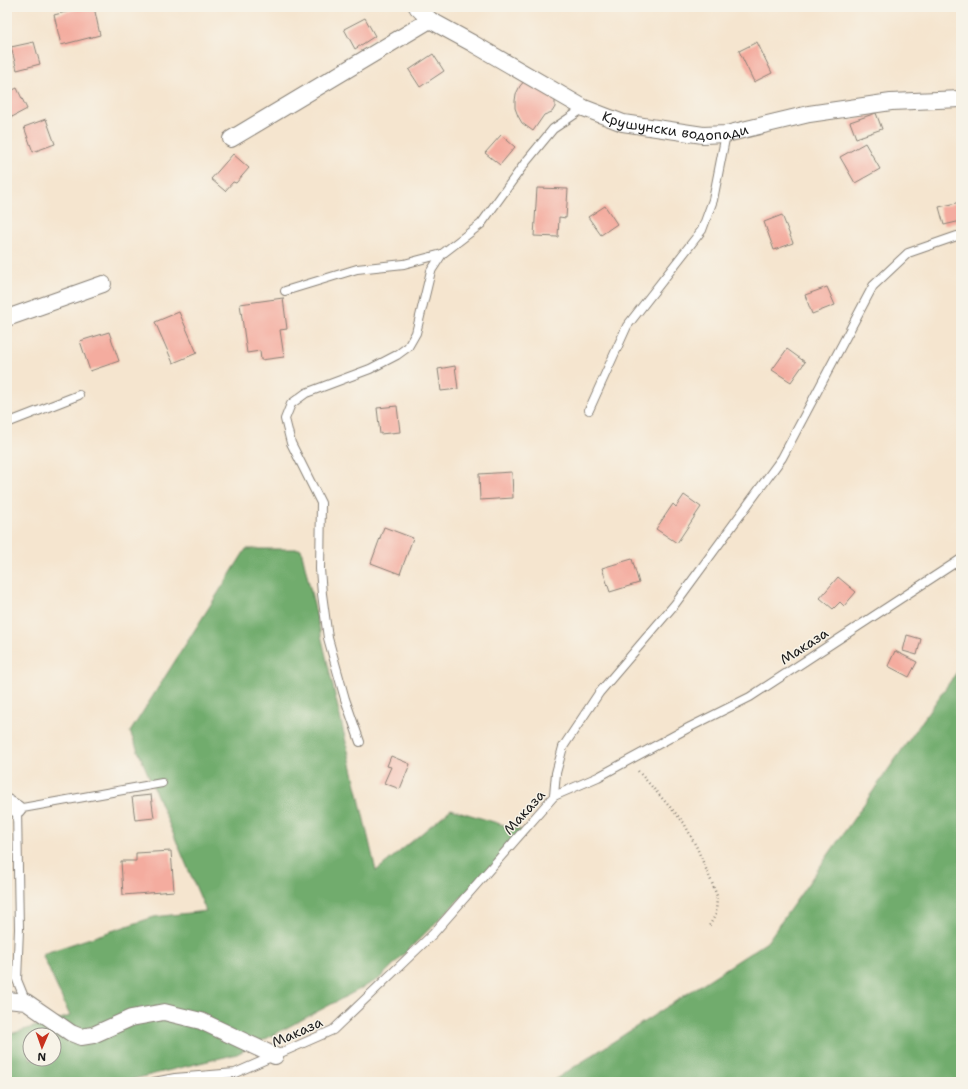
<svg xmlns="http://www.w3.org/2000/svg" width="968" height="1089" font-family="'Shantell Sans',sans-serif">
	<rect width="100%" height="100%" fill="#f7f3e8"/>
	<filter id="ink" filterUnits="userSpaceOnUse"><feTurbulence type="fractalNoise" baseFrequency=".025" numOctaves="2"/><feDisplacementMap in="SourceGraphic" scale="8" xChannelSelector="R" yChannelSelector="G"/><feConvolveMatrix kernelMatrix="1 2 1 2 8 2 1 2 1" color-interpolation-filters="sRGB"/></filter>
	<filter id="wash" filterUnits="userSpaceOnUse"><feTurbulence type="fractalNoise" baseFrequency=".012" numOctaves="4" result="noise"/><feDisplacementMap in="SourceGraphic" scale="16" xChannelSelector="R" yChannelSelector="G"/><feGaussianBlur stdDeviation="0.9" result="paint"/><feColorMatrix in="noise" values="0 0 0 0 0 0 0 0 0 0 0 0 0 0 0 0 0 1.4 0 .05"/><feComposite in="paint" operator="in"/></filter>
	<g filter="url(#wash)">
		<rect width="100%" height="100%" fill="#f5e5cf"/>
		<g fill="#71ac6d" stroke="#466444" fill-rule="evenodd">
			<path d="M246 549H301L376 871 451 809 527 832 379 979 237 1054 121 1082H16L7 1072V1035L70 1016 42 954 154 917 206 911 130 732ZM30 1035H54V1059H30Z"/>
			<path d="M961 666V1082H551L767 942Z"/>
		</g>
		<g id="blocks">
			<g fill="#f4ac9f">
				<path d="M85 7H94L100 35 61 45 54 15Z"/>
				<path d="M365 18 375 36 355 49 344 29Z"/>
				<path d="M34 42 40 64 17 70 11 47Z"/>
				<path d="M757 42 772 73 754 82 739 51Z"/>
				<path d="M433 54 444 71 420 87 409 70Z"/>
				<path d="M526 79 554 98 555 101V107L552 112 544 115 533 131 522 123 518 116 515 108V101L516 94 520 86Z"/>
				<path d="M17 88 27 109 12 117 7 106V93Z"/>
				<path d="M876 113 882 129 856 138 850 122Z"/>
				<path d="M46 119 55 144 33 152 24 127Z"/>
				<path d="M501 135 515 147 500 165 485 153Z"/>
				<path d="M865 143 880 169 855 183 840 157Z"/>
				<path d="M233 154 249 168 236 183 233 182 225 191 211 179Z"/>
				<path d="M537 188 568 189 566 218 559 217 558 237 534 236Z"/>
				<path d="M961 202V221L944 225 939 207Z"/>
				<path d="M605 206 617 224 601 235 588 217Z"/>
				<path d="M782 215 793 243 774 250 764 222Z"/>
				<path d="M827 287 835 305 812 314 805 295Z"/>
				<path d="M283 298 287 329 280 330 284 357 261 360 260 351 247 353 240 304Z"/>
				<path d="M179 312 197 353 173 363 155 322Z"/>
				<path d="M109 332 119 361 90 371 80 341Z"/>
				<path d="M787 349 805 362 791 382 772 370Z"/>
				<path d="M455 366 458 389 441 391 438 369Z"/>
				<path d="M397 406 400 432 380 434 377 408Z"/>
				<path d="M512 472 513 498 480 500 479 474Z"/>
				<path d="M684 495 701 507 677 543 656 529 673 504 676 507Z"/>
				<path d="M384 527 413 538 400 574 371 563Z"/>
				<path d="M632 559 639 583 610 592 602 568Z"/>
				<path d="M838 577 856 592 844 606 840 602 833 609 820 598Z"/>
				<path d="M907 635 921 639 917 655 903 651Z"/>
				<path d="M895 651 917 662 909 677 888 666Z"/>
				<path d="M391 756 410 764 400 789 384 783 391 767 387 766Z"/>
				<path d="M151 795 154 818 135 820 132 797Z"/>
				<path d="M171 851 174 891 123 895 121 861H136V853Z"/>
			</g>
		</g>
	</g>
	<g filter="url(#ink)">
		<use href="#blocks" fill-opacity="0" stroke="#888076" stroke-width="1"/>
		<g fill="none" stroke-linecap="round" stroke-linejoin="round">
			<g stroke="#888076" stroke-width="10">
				<g id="lane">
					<path d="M285 291 357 269 404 264 442 254 481 224 525 163 553 129 584 108"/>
					<path d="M589 410 627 326 702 230 713 200 726 134"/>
					<path d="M7 423 79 395"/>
					<path d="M360 742 345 699 328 638 322 594 320 569 321 503 291 443 285 419 291 404 306 393 370 369 397 355 408 347 416 333 431 271 442 254"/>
					<path d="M554 796 556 773 563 747 599 693 675 604 782 458 873 286 908 253 957 236H961"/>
					<path d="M26 1002 17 980 19 929 17 809 162 783"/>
					<path d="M154 1082 175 1078 235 1073 333 1030 433 934 554 796 598 777 690 727 750 697 961 559"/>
				</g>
			</g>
			<g stroke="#888076" stroke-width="18">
				<g id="street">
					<path id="s1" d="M417 7 430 20 472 43 584 108 623 123 703 135 726 134 809 114 891 102 961 99"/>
					<path d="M231 139 430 20"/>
					<path d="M7 318 103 284"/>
					<path d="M7 803 17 809"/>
					<path d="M7 1000 26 1002 71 1033 81 1037 93 1035 131 1018 164 1012 201 1021 275 1056"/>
				</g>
			</g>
			<path stroke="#888076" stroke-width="2.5" stroke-dasharray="1 3" stroke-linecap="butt" d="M638 771 684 823 697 848 712 883 717 896 716 914 708 928"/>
			<use href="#lane" stroke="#fff" stroke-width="8"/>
			<use href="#street" stroke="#fff" stroke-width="16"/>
		</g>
	</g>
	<g text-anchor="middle" stroke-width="3" stroke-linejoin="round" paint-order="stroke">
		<g font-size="14" fill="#1c1c1c" stroke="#f7f3e8">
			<text dy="5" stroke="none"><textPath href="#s1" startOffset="290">Крушунски водопади</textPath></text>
			<text transform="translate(804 646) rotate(-33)" y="5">Маказа</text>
			<text transform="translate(524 812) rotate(-48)" y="5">Маказа</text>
			<text transform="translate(297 1032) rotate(-24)" y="5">Маказа</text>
		</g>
	</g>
	<rect width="968" height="1089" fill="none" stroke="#f7f3e8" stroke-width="24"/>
	<g transform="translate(42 1047) rotate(182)"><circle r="19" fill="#f7f3e8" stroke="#9f9d96"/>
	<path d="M0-3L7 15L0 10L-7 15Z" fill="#c8321e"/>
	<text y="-6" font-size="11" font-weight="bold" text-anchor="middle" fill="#1c1c1c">N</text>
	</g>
</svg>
